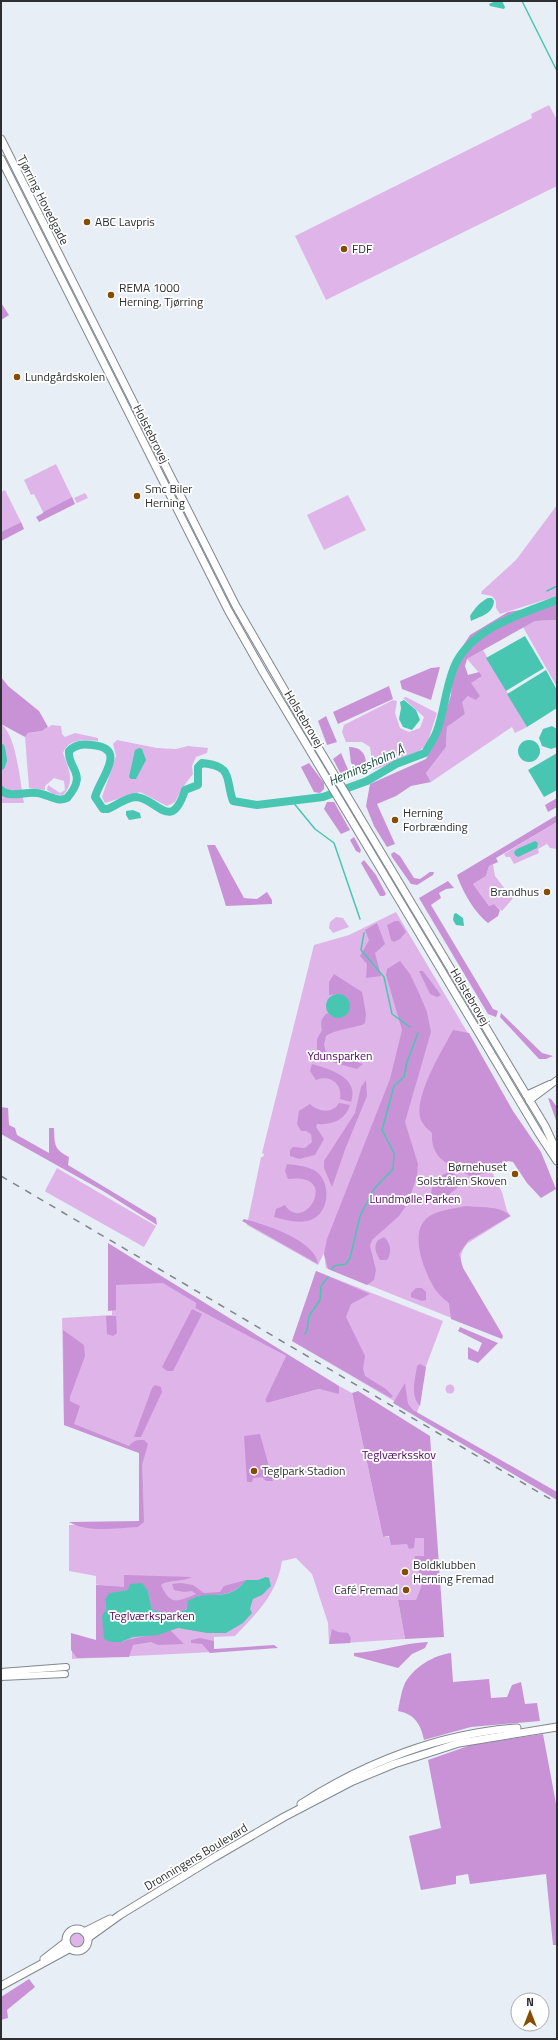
<svg xmlns="http://www.w3.org/2000/svg" width="558" height="2040" font-family="'Titillium Web',sans-serif">
	<rect width="100%" height="100%" fill="#e7eef5"/>
	<g fill="#dfb5e9">
		<path d="M549 105 557 120V186L326 300 295 236 532 118 531 114Z"/>
		<path d="M56 464 72 497 43 512 34 494 31 495 24 480Z"/>
		<path d="M5 490 21 522 1 532V492Z"/>
		<path d="M85 493 88 498 77 503 74 498Z"/>
		<path d="M348 495 366 530 324 550 307 515Z"/>
		<path d="M557 505V596L500 614 496 608V601L492 596 481 594 482 591 516 560Z"/>
		<path d="M557 620V687L523 627 535 621Z"/>
		<path d="M483 650 527 727 515 733 512 727 431 782 426 773 446 747 447 727 465 714 461 702 468 696 470 683 482 676 467 659Z"/>
		<path d="M406 697 437 713 427 744 415 755 373 770 370 747 362 742H346L342 732 344 725 393 700 397 701 395 713 400 728 409 732 420 728 424 717 403 698Z"/>
		<path d="M1 724C17 736 20 783 24 803H1Z"/>
		<path d="M52 725 61 726 62 734 65 737 75 733 98 738V741C84 740 69 738 63 753 68 768 76 781 63 795L53 794 47 790 48 785 60 793 65 790 64 781 54 778 45 786V790L29 788 25 737 28 733 42 731Z"/>
		<path d="M117 740 157 748 176 749 188 746 208 748 207 753 196 757 192 766 193 774 189 779 181 790 175 802 167 806 140 792 105 803 102 797 116 756 113 744Z"/>
		<path d="M557 822V849L550 848 547 844 538 849 539 853 514 864 510 857H506L504 854Z"/>
		<path d="M493 864 495 876 505 889 509 890 514 897 502 911 494 904 489 906 473 884 486 876 489 866Z"/>
		<path d="M396 912 479 1052 491 1170 502 1192 507 1211 511 1216 468 1243C461 1250 459 1258 463 1268L501 1332 502 1338 326 1268 324 1253 318 1265 247 1225 261 1157H263L264 1154 262 1153 314 945 349 935Z"/>
		<path d="M336 917 343 918 349 927 333 933 329 928 330 922Z"/>
		<path d="M57 1168 156 1226 144 1247 46 1192 45 1191Z"/>
		<path d="M316 1271 443 1321 426 1366 419 1407 416 1414 292 1341Z"/>
		<path d="M163 1282 196 1303 195 1308 286 1356 265 1400 267 1403 319 1389 338 1393 339 1386 352 1393 383 1537 424 1538V1556H414L422 1584 416 1600H398L405 1639 329 1644 328 1623 312 1574 296 1558 282 1561C277 1594 257 1613 235 1636L214 1637V1652L72 1659V1648L98 1647V1584L96 1585V1576L69 1571V1525L140 1524 139 1453 64 1425 62 1318 112 1315V1284Z"/>
		<circle cx="450" cy="1389" r="4.5"/>
		<circle cx="77" cy="1940" r="8"/>
	</g>
	<g fill="#c992d7">
		<path d="M1 303 9 315 1 320Z"/>
		<path d="M72 497 75 504 39 522 36 517 43 513V512Z"/>
		<path d="M21 522 24 529 1 541V532Z"/>
		<path d="M557 604V620L535 621 467 659 465 666 468 675 479 672 482 676 471 683 480 696 476 700 468 696 462 702 465 714 447 727 446 747 426 773 431 782 411 786 396 796 377 804 395 844 387 847 374 826 366 806 370 784 426 759 437 739 451 695 453 661 470 635 508 612Z"/>
		<path d="M440 667 431 700 402 689 400 681 431 668Z"/>
		<path d="M1 677 8 686 39 711 48 727 42 731 28 733 25 737 1 724Z"/>
		<path d="M389 686 393 699 338 724 333 712Z"/>
		<path d="M326 716 337 742 327 745 318 721Z"/>
		<path d="M349 747C359 747 365 752 366 762L362 768 357 769 351 763Z"/>
		<path d="M341 753 349 772 342 776 333 759Z"/>
		<path d="M309 763 324 783V789L320 793 314 792 301 767Z"/>
		<path d="M557 798V807L548 812 545 805Z"/>
		<path d="M327 802H334L350 830 341 834 324 809Z"/>
		<path d="M557 815V822L496 858 498 862 489 866 486 876 473 884 489 906 494 904 500 910 498 916 488 923C475 913 462 891 457 875Z"/>
		<path d="M354 837 361 850 360 853 356 851 350 840Z"/>
		<path d="M207 845H215L244 898 257 899 267 892 272 900V904L226 906Z"/>
		<path d="M394 852 400 856 414 878 420 879 430 872H434L433 875 417 885 411 884 392 857 391 854Z"/>
		<path d="M364 860 376 875 386 894 384 896H380L361 863Z"/>
		<path d="M448 881 454 888 446 889 439 893 441 898 431 905 493 1009 498 1011 496 1017 488 1014 419 898Z"/>
		<path d="M395 921H399L406 932 400 939 394 942 391 940 387 925Z"/>
		<path d="M377 923 385 944 375 953 381 976 366 978 367 964 360 956 369 940 365 930Z"/>
		<path d="M400 961 410 974 419 993 427 1012 431 1032 405 1122 418 1164 417 1176 408 1203 399 1216 372 1240 370 1246 376 1270 374 1280 367 1285 328 1269 324 1254 327 1239 390 1079 402 1030 386 975 387 969Z"/>
		<path d="M419 971H423L441 995 437 997 430 994Z"/>
		<path d="M334 974 362 992 366 1014 365 1023 362 1025C351 1028 334 1030 326 1036L324 1045 326 1052 363 1064 357 1069 335 1063 317 1055V1039L322 1030C320 1023 321 1018 327 1013L333 1017H344L350 1007 348 1000 338 994 329 995V982Z"/>
		<path d="M501 1013 542 1053 553 1056 546 1059H539L500 1017Z"/>
		<path d="M453 1030 469 1033 513 1111 541 1152 556 1189 541 1198 527 1183 513 1162 508 1161 497 1169 472 1177C452 1165 430 1161 432 1133 429 1130 424 1126 422 1122 410 1102 443 1049 453 1030Z"/>
		<path d="M312 1064C329 1069 360 1077 351 1102L340 1099C343 1084 330 1074 316 1080L310 1071Z"/>
		<path d="M366 1080 367 1096 346 1147 332 1187 324 1168V1161L355 1113 361 1087Z"/>
		<path d="M548 1098 551 1099 557 1107V1123Z"/>
		<path d="M339 1103 350 1105C345 1121 331 1125 317 1124L316 1127 324 1139 315 1155 299 1159 290 1156V1150L293 1147 305 1148 312 1142 311 1134 306 1131H301L297 1124 299 1111 310 1104C318 1112 333 1114 339 1103Z"/>
		<path d="M1 1107 8 1108 9 1125 15 1128 17 1135 49 1153V1128H54C55 1144 53 1149 69 1157L68 1165 156 1218 157 1225 103 1191 1 1134Z"/>
		<path d="M287 1164C296 1165 306 1166 314 1170 333 1181 330 1217 307 1221 296 1223 285 1220 274 1217L276 1209 285 1205C304 1235 342 1172 288 1179L285 1171Z"/>
		<path d="M451 1172 457 1176 458 1187 444 1199 435 1197 431 1193C432 1182 440 1174 451 1172Z"/>
		<path d="M466 1206C480 1208 501 1205 510 1216L468 1241 459 1254 463 1268 503 1336 502 1339 451 1319 449 1303C442 1298 435 1291 431 1282 423 1267 411 1235 425 1220 434 1210 454 1209 466 1206Z"/>
		<path d="M244 1219C265 1224 315 1240 318 1264L242 1221Z"/>
		<path d="M384 1237C391 1243 392 1253 387 1260H380C376 1253 373 1247 378 1240Z"/>
		<path d="M108 1243 339 1386V1394L319 1389 267 1403 265 1400 286 1356 195 1308 196 1303 163 1283 116 1285V1310L108 1311Z"/>
		<path d="M316 1271 370 1294 351 1304 346 1317 365 1356 363 1369 365 1376 386 1389 393 1396 391 1398 292 1341Z"/>
		<path d="M416 1288H422L426 1292V1300L422 1301 411 1297V1293Z"/>
		<path d="M192 1309 202 1314 173 1371H167L162 1367Z"/>
		<path d="M106 1316H116L117 1333 113 1336 107 1334Z"/>
		<path d="M460 1327 498 1343 478 1363 468 1359V1347L478 1352 482 1343 458 1331Z"/>
		<path d="M63 1330 84 1345 85 1356 70 1397V1401L80 1406 74 1424 129 1446C134 1440 137 1440 144 1440L148 1444 142 1465 144 1522 138 1527C117 1528 88 1533 69 1522L139 1521V1453L64 1425Z"/>
		<path d="M420 1364 426 1367 420 1406C410 1395 415 1380 417 1366Z"/>
		<path d="M405 1383 408 1404 413 1410 557 1492V1500L393 1403Z"/>
		<path d="M155 1385 161 1387 162 1392 141 1437H134L152 1388Z"/>
		<path d="M358 1391 430 1436 444 1637 405 1639 398 1600H416L422 1584 414 1556H424V1538H415L414 1548 409 1549 407 1544 391 1545 389 1536 383 1537 352 1393Z"/>
		<path d="M260 1434 273 1481H266L262 1477 253 1478 252 1482H247L244 1436Z"/>
		<path d="M124 1575 192 1577C182 1582 166 1580 161 1585 171 1607 178 1601 196 1594L192 1591 184 1592 174 1590 172 1584 181 1583 193 1585 204 1593 220 1592 224 1586 246 1580C230 1600 215 1592 193 1598 191 1602 189 1607 186 1609 178 1616 161 1612 152 1610L148 1591C135 1590 115 1588 105 1599L106 1610 121 1642C137 1636 154 1636 170 1630L184 1644 158 1645 151 1642 133 1645 129 1657 77 1658 71 1650V1633L96 1640V1585L124 1587Z"/>
		<path d="M332 1629 338 1632 348 1633 351 1638 350 1643 329 1644Z"/>
		<path d="M200 1638 214 1641V1649L274 1645 278 1648 210 1653 202 1644 191 1643V1640Z"/>
		<path d="M428 1642 425 1648 412 1654 398 1668 354 1656V1653C379 1652 403 1643 428 1642Z"/>
		<path d="M451 1653 453 1682 489 1679 491 1698 507 1697 512 1685 521 1682 525 1704 537 1703 540 1721 471 1727 424 1740C421 1725 415 1714 398 1711 400 1701 401 1692 405 1683 414 1667 434 1655 451 1653Z"/>
		<path d="M543 1734 557 1809 556 1945H553L546 1874 470 1884 468 1874 456 1876V1884L421 1890 409 1836 441 1828 428 1760 471 1745Z"/>
		<path d="M29 1979 35 1987 7 2010 8 2018 1 2020V1997Z"/>
	</g>
	<g fill="#48c6b2">
		<path d="M495 1H502L505 7 504 9 490 6 489 4Z"/>
		<path d="M488 598H492L494 601C493 614 481 616 471 621L470 616C475 608 480 602 488 598Z"/>
		<path d="M525 636 544 668 506 691 486 658Z"/>
		<path d="M546 670 557 690V708L527 727 507 694Z"/>
		<path d="M404 700 416 710 420 720 412 730 403 727 399 719 401 708 400 702Z"/>
		<path d="M552 726 557 729V747L551 749 542 746 539 738 543 729Z"/>
		<circle cx="529" cy="751" r="11"/>
		<path d="M139 748 142 749 146 760 136 779H131L129 777 135 750Z"/>
		<path d="M557 753V790L544 797 528 770Z"/>
		<path d="M133 810 140 813 141 818 129 820 126 815V811Z"/>
		<path d="M535 841 538 843 537 848 518 857 515 855 514 852 517 849Z"/>
		<path d="M456 913 463 918 464 926 456 925 453 920 454 914Z"/>
		<circle cx="338" cy="1006" r="12"/>
		<path d="M266 1577 269 1578 271 1586 262 1595 253 1599 250 1609 252 1613 243 1623 226 1633H207L178 1628 158 1635 133 1637 121 1642H111L104 1639 102 1616 106 1610 105 1599 110 1593 128 1590 130 1584 142 1583 148 1591 152 1610C163 1613 177 1615 187 1609L188 1601C210 1587 227 1605 246 1580H258Z"/>
	</g>
	<g fill="none" stroke-linecap="round" stroke-linejoin="round">
		<g stroke="#48c6b2" stroke-width="1.5">
			<path d="M522 1 557 71"/>
			<path d="M547 591 557 586"/>
			<path d="M292 801 315 829 334 843 360 919"/>
			<path d="M364 933 361 950 384 977 392 1014 410 1027"/>
			<path d="M332 1269 334 1266 346 1264 350 1258 360 1216 374 1189 393 1169 394 1153 382 1130 394 1086 404 1077 407 1062 418 1033"/>
			<path d="M305 1334 307 1330 309 1316 320 1300 321 1286 328 1277"/>
		</g>
		<g stroke="#48c6b2" stroke-width="8">
			<path d="M1 748 3 760 1 766"/>
			<path d="M1 790C10 799 26 791 37 793 48 794 57 803 67 798 89 773 67 769 69 751 76 744 83 744 92 745 129 748 100 778 95 797L103 809H108C116 805 128 797 136 797 157 798 171 834 185 790L198 785V767L202 763C234 766 225 779 233 801L257 805 323 797 367 781 396 764 425 753C429 746 434 739 437 731 445 710 446 681 457 661 476 627 523 613 557 600"/>
		</g>
		<g stroke="#81878e" stroke-width="8">
			<g id="tertiary">
				<path d="M526 1095 550 1084"/>
				<path d="M529 1101 557 1080"/>
				<path d="M1 1672 66 1667"/>
				<path d="M1 1677 65 1674"/>
			</g>
		</g>
		<g stroke="#81878e" stroke-width="9">
			<g id="secondary">
				<path d="M1 139 236 606 307 729 545 1126 557 1152"/>
				<path d="M1 159 228 610 263 672 538 1132 557 1161"/>
				<path d="M301 1804C364 1763 441 1733 517 1728"/>
				<circle cx="77" cy="1940" r="11"/>
				<path d="M84 1932 110 1919"/>
				<path d="M88 1938 120 1915 215 1857 284 1817 353 1781 394 1764 459 1743 557 1727"/>
				<path d="M44 1959 66 1942"/>
				<path d="M1 1986 69 1949"/>
			</g>
		</g>
		<use href="#tertiary" stroke="#fff" stroke-width="6"/>
		<use href="#secondary" stroke="#fff" stroke-width="7"/>
		<path stroke="#81858a" stroke-width="1.5" stroke-dasharray="7 7" stroke-linecap="butt" d="M1 1176 557 1503"/>
	</g>
	<g fill="#864d00" stroke="#fff" stroke-width="1.5">
		<circle cx="87" cy="222" r="4"/>
		<circle cx="344" cy="249" r="4"/>
		<circle cx="111" cy="295" r="4"/>
		<circle cx="17" cy="377" r="4"/>
		<circle cx="137" cy="496" r="4"/>
		<circle cx="395" cy="820" r="4"/>
		<circle cx="547" cy="892" r="4"/>
		<circle cx="515" cy="1174" r="4"/>
		<circle cx="254" cy="1471" r="4"/>
		<circle cx="405" cy="1572" r="4"/>
		<circle cx="406" cy="1590" r="4"/>
	</g>
	<g text-anchor="middle" stroke-width="3.5" stroke-linejoin="round" paint-order="stroke">
		<g font-size="12" fill="#2c2e31" stroke="#fff">
			<text transform="translate(43 200) rotate(63)" y="4">Tjørring Hovedgade</text>
			<text transform="translate(151 434) rotate(63)" y="4">Holstebrovej</text>
			<text transform="translate(304 719) rotate(59)" y="4">Holstebrovej</text>
			<text transform="translate(470 997) rotate(59)" y="4">Holstebrovej</text>
			<text transform="translate(196 1857) rotate(-31)" y="4">Dronningens Boulevard</text>
		</g>
		<g font-size="12" fill="#2c2e31" stroke="#fff" text-anchor="start">
			<text x="95" y="226">ABC Lavpris</text>
			<text x="352" y="253">FDF</text>
			<text x="119" y="292">REMA 1000<tspan x="119" dy="14">Herning, Tjørring</tspan></text>
			<text x="25" y="381">Lundgårdskolen</text>
			<text x="145" y="493">Smc Biler<tspan x="145" dy="14">Herning</tspan></text>
			<text x="403" y="817">Herning<tspan x="403" dy="14">Forbrænding</tspan></text>
			<text x="539" y="896" text-anchor="end">Brandhus</text>
			<text x="507" y="1171" text-anchor="end">Børnehuset<tspan x="507" dy="14">Solstrålen Skoven</tspan></text>
			<text x="262" y="1475">Teglpark Stadion</text>
			<text x="413" y="1569">Boldklubben<tspan x="413" dy="14">Herning Fremad</tspan></text>
			<text x="398" y="1594" text-anchor="end">Café Fremad</text>
		</g>
		<g font-size="12" fill="#50075f" stroke="#fff">
			<text x="340" y="1060">Ydunsparken</text>
			<text x="415" y="1203">Lundmølle Parken</text>
			<text x="399" y="1459">Teglværksskov</text>
			<text x="152" y="1620">Teglværksparken</text>
		</g>
		<g font-size="13" font-style="italic" fill="#194e45" stroke="#fff">
			<text transform="translate(366 765) rotate(-24)" y="5">Herningsholm Å</text>
		</g>
	</g>
	<rect width="558" height="2040" fill="none" stroke="#2c2e31" stroke-width="4"/>
	<g transform="translate(530 2012)"><circle r="19" fill="#ffffff" stroke="#ababad"/>
	<path d="M0-3L7 15L0 10L-7 15Z" fill="#864d00"/>
	<text y="-6" font-size="11" font-weight="bold" text-anchor="middle" fill="#2c2e31">N</text>
	</g>
</svg>
